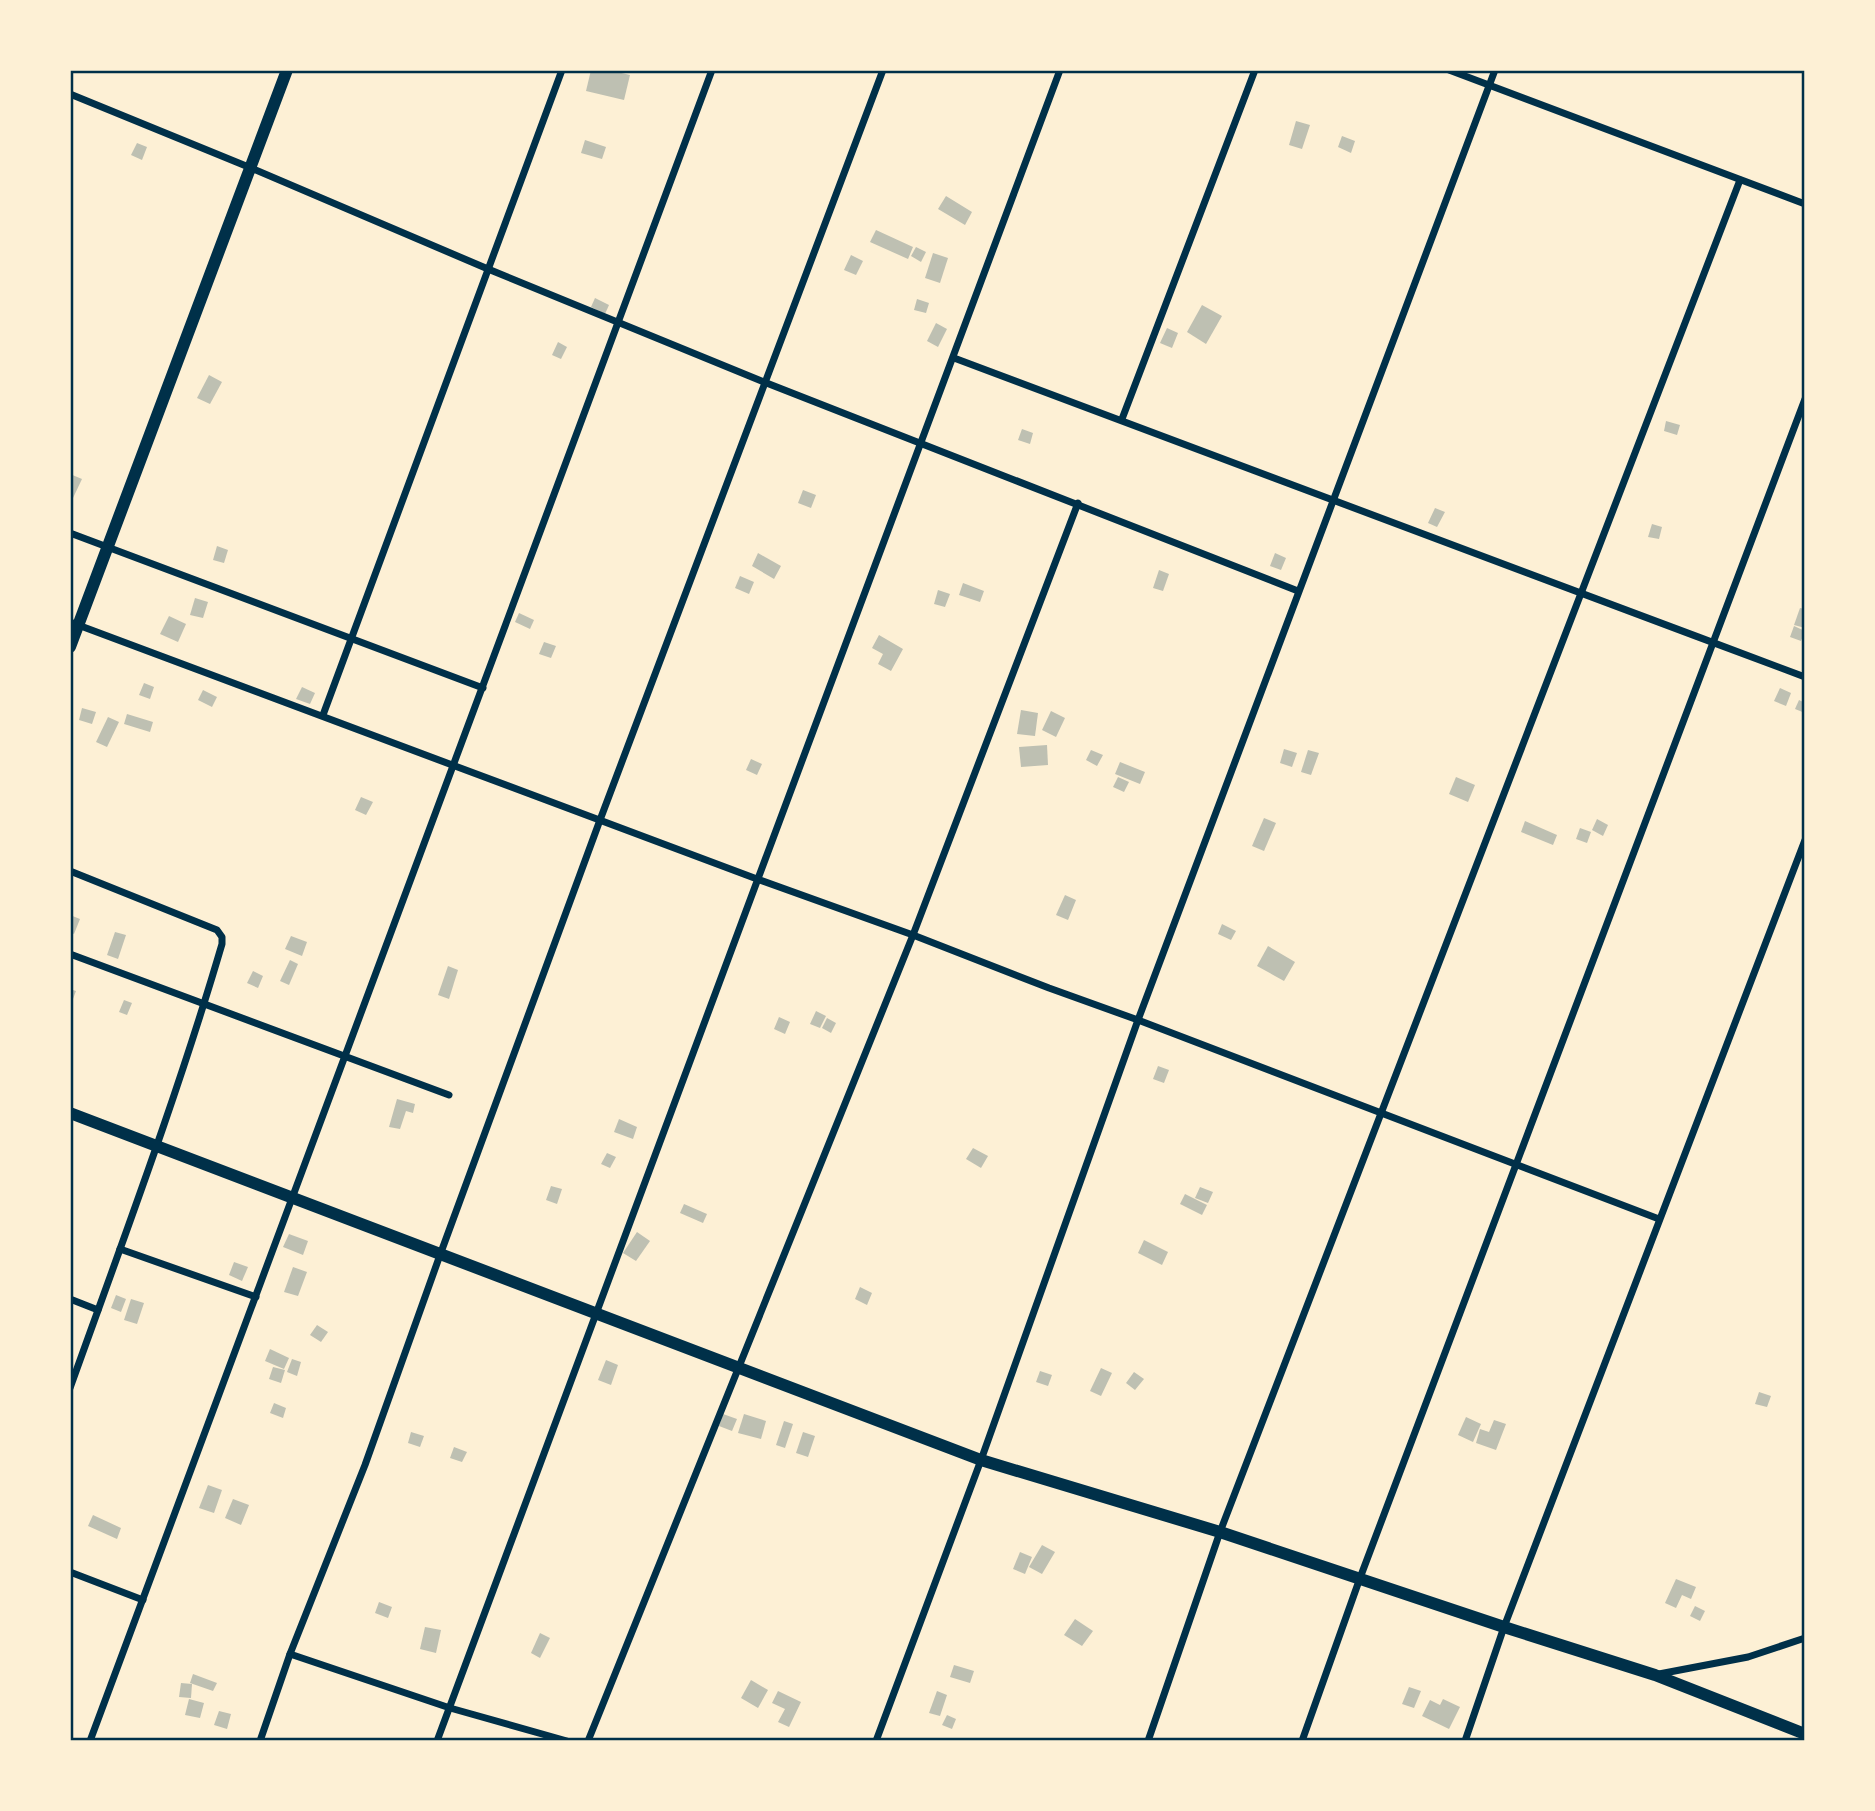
<svg xmlns="http://www.w3.org/2000/svg" width="1875" height="1811" font-family="Inter,sans-serif">
	<rect width="100%" height="100%" fill="#fdf0d5"/>
	<g fill="#bec0b2">
		<path d="M591 70H609L630 75 624 100 586 91Z"/>
		<path d="M1296 121 1310 125 1302 149 1289 145Z"/>
		<path d="M1342 136 1355 141 1351 153 1338 147Z"/>
		<path d="M585 140 606 147 602 159 581 153Z"/>
		<path d="M137 143 147 147 142 160 131 155Z"/>
		<path d="M946 196 972 212 965 225 938 209Z"/>
		<path d="M876 230 913 247 908 259 870 242Z"/>
		<path d="M916 247 926 252 921 262 911 256Z"/>
		<path d="M933 253 948 258 940 283 925 278Z"/>
		<path d="M851 255 863 261 856 275 844 270Z"/>
		<path d="M595 298 609 305 605 314 591 307Z"/>
		<path d="M917 299 929 303 926 313 914 310Z"/>
		<path d="M1202 305 1222 316 1206 344 1187 332Z"/>
		<path d="M936 323 947 329 938 347 927 341Z"/>
		<path d="M1167 328 1178 333 1172 348 1160 343Z"/>
		<path d="M558 342 567 347 561 359 552 355Z"/>
		<path d="M209 375 222 382 210 404 197 398Z"/>
		<path d="M1666 421 1680 425 1677 435 1664 431Z"/>
		<path d="M1022 429 1033 433 1030 444 1018 440Z"/>
		<path d="M70 474 82 479 73 498 70 497Z"/>
		<path d="M803 490 816 495 811 508 798 503Z"/>
		<path d="M1435 508 1445 512 1437 527 1428 523Z"/>
		<path d="M1652 524 1662 527 1659 539 1648 537Z"/>
		<path d="M217 546 228 550 224 563 213 560Z"/>
		<path d="M758 553 781 566 774 579 752 566Z"/>
		<path d="M1275 553 1286 558 1281 570 1270 566Z"/>
		<path d="M1159 570 1169 574 1163 591 1153 588Z"/>
		<path d="M740 576 754 582 749 594 735 588Z"/>
		<path d="M963 583 984 591 980 602 959 595Z"/>
		<path d="M938 590 950 594 945 607 934 604Z"/>
		<path d="M195 598 208 602 203 618 190 615Z"/>
		<path d="M1800 608 1805 609V628L1794 625Z"/>
		<path d="M519 613 534 620 530 629 515 622Z"/>
		<path d="M169 616 186 624 178 642 160 634Z"/>
		<path d="M1794 626 1805 631 1801 641 1790 637Z"/>
		<path d="M879 635 903 649 891 671 878 664 883 654 872 648Z"/>
		<path d="M544 642 556 646 551 658 539 654Z"/>
		<path d="M144 683 154 687 150 699 139 695Z"/>
		<path d="M302 687 315 693 310 704 296 699Z"/>
		<path d="M1780 688 1791 693 1786 706 1774 701Z"/>
		<path d="M203 690 217 697 212 707 198 700Z"/>
		<path d="M1799 700 1805 703V713L1795 709Z"/>
		<path d="M82 708 96 712 92 724 79 720Z"/>
		<path d="M1021 710 1038 713 1035 736 1017 734Z"/>
		<path d="M1051 711 1065 718 1056 737 1042 730Z"/>
		<path d="M127 714 153 722 150 732 124 724Z"/>
		<path d="M108 717 119 722 107 747 96 742Z"/>
		<path d="M1047 745 1048 765 1021 767 1019 747Z"/>
		<path d="M1284 749 1297 753 1292 767 1280 763Z"/>
		<path d="M1091 750 1103 755 1097 766 1086 760Z"/>
		<path d="M1308 750 1319 753 1311 775 1301 772Z"/>
		<path d="M751 759 762 764 757 775 746 770Z"/>
		<path d="M1120 762 1145 772 1140 784 1115 774Z"/>
		<path d="M1118 777 1129 782 1124 792 1113 787Z"/>
		<path d="M1456 777 1475 785 1468 802 1449 794Z"/>
		<path d="M361 797 373 802 366 815 355 810Z"/>
		<path d="M1264 818 1276 823 1264 851 1252 846Z"/>
		<path d="M1597 819 1608 825 1603 836 1592 830Z"/>
		<path d="M1525 821 1557 835 1553 845 1521 832Z"/>
		<path d="M1580 828 1591 832 1587 843 1576 839Z"/>
		<path d="M1065 895 1076 900 1068 920 1056 915Z"/>
		<path d="M70 915 80 919 74 934 70 932Z"/>
		<path d="M1222 924 1236 931 1231 940 1218 934Z"/>
		<path d="M115 932 126 935 118 959 107 955Z"/>
		<path d="M291 936 307 942 302 956 285 949Z"/>
		<path d="M1268 946 1295 962 1284 981 1257 966Z"/>
		<path d="M290 960 298 964 289 985 280 981Z"/>
		<path d="M448 966 458 970 449 999 438 995Z"/>
		<path d="M253 971 263 976 258 988 247 983Z"/>
		<path d="M70 989 76 991 70 1007Z"/>
		<path d="M124 1000 132 1003 127 1015 119 1012Z"/>
		<path d="M816 1011 826 1016 820 1028 810 1024Z"/>
		<path d="M779 1017 790 1022 785 1034 774 1029Z"/>
		<path d="M827 1018 836 1023 831 1033 822 1028Z"/>
		<path d="M1158 1066 1169 1070 1164 1083 1153 1079Z"/>
		<path d="M397 1099 415 1104 413 1113 406 1111 400 1129 389 1127Z"/>
		<path d="M619 1119 637 1127 633 1139 614 1132Z"/>
		<path d="M973 1148 988 1156 981 1168 966 1159Z"/>
		<path d="M607 1153 616 1157 610 1168 601 1164Z"/>
		<path d="M551 1186 562 1189 557 1204 546 1200Z"/>
		<path d="M1200 1187 1213 1192 1208 1203 1195 1198Z"/>
		<path d="M1185 1194 1207 1205 1202 1215 1180 1204Z"/>
		<path d="M684 1204 707 1214 703 1223 680 1213Z"/>
		<path d="M637 1232 650 1241 636 1261 623 1253Z"/>
		<path d="M289 1234 308 1241 303 1255 283 1247Z"/>
		<path d="M1144 1240 1168 1252 1162 1265 1138 1253Z"/>
		<path d="M234 1262 248 1267 242 1281 229 1275Z"/>
		<path d="M293 1267 307 1272 298 1296 284 1292Z"/>
		<path d="M860 1287 872 1293 867 1305 855 1299Z"/>
		<path d="M116 1295 126 1299 121 1312 111 1308Z"/>
		<path d="M131 1299 144 1303 137 1324 124 1320Z"/>
		<path d="M317 1325 328 1332 321 1342 310 1335Z"/>
		<path d="M270 1349 289 1358 284 1369 265 1361Z"/>
		<path d="M292 1359 301 1362 297 1376 287 1372Z"/>
		<path d="M606 1360 618 1365 611 1385 598 1380Z"/>
		<path d="M273 1367 285 1370 281 1383 269 1379Z"/>
		<path d="M1101 1368 1112 1373 1101 1396 1090 1391Z"/>
		<path d="M1040 1371 1052 1375 1048 1386 1036 1382Z"/>
		<path d="M1134 1372 1144 1379 1135 1390 1126 1383Z"/>
		<path d="M1759 1392 1771 1396 1767 1407 1755 1404Z"/>
		<path d="M274 1403 286 1408 283 1418 270 1413Z"/>
		<path d="M723 1414 737 1419 732 1431 719 1426Z"/>
		<path d="M744 1414 766 1421 761 1439 738 1433Z"/>
		<path d="M1466 1417 1481 1424 1473 1442 1458 1435Z"/>
		<path d="M1494 1420 1506 1424 1496 1450 1476 1443 1480 1429 1489 1432Z"/>
		<path d="M784 1421 793 1424 785 1448 776 1445Z"/>
		<path d="M411 1432 424 1436 420 1447 408 1443Z"/>
		<path d="M803 1432 815 1436 808 1457 796 1453Z"/>
		<path d="M454 1447 467 1452 462 1462 450 1458Z"/>
		<path d="M208 1485 222 1490 214 1513 199 1508Z"/>
		<path d="M233 1499 249 1505 241 1525 225 1518Z"/>
		<path d="M93 1515 121 1528 117 1539 88 1526Z"/>
		<path d="M1042 1545 1055 1552 1042 1574 1029 1567Z"/>
		<path d="M1020 1552 1032 1557 1025 1574 1013 1569Z"/>
		<path d="M1676 1579 1696 1587 1691 1599 1682 1595 1676 1608 1665 1603Z"/>
		<path d="M379 1602 392 1607 388 1618 375 1613Z"/>
		<path d="M1695 1606 1705 1611 1700 1621 1690 1616Z"/>
		<path d="M1075 1619 1093 1631 1082 1646 1064 1635Z"/>
		<path d="M425 1627 441 1630 436 1653 420 1649Z"/>
		<path d="M540 1633 550 1638 540 1658 531 1653Z"/>
		<path d="M954 1665 974 1671 970 1683 950 1677Z"/>
		<path d="M193 1674 217 1683 213 1691 190 1683Z"/>
		<path d="M751 1680 768 1690 758 1708 741 1698Z"/>
		<path d="M181 1683 192 1684 191 1698 179 1697Z"/>
		<path d="M1409 1687 1421 1691 1414 1708 1402 1704Z"/>
		<path d="M778 1691 801 1702 789 1727 778 1722 785 1709 772 1703Z"/>
		<path d="M937 1691 947 1695 940 1716 929 1713Z"/>
		<path d="M189 1699 204 1703 200 1718 185 1715Z"/>
		<path d="M1443 1699 1460 1707 1449 1729 1422 1716 1430 1700 1440 1705Z"/>
		<path d="M219 1711 231 1714 227 1729 214 1725Z"/>
		<path d="M947 1715 956 1719 952 1729 942 1725Z"/>
	</g>
	<g fill="none" stroke-linecap="round" stroke-linejoin="round">
		<g stroke="#003049" stroke-width="7">
			<path d="M1449 70 1805 204"/>
			<path d="M70 94 251 168 488 269 764 382 1298 591"/>
			<path d="M954 358C1238 462 1521 571 1805 677"/>
			<path d="M1122 419 1255 70"/>
			<path d="M70 533 483 688"/>
			<path d="M70 622 757 879 913 935 1049 988 1138 1020 1659 1219"/>
			<path d="M323 715 562 70"/>
			<path d="M70 871 217 930 222 937V944C178 1094 123 1240 70 1388"/>
			<path d="M70 954 449 1095"/>
			<path d="M120 1249 256 1297"/>
			<path d="M70 1299 98 1310"/>
			<path d="M70 1572 143 1600"/>
			<path d="M290 1654 450 1708 567 1741"/>
			<path d="M1659 1674 1748 1657 1805 1638"/>
			<path d="M90 1741 712 70"/>
			<path d="M260 1741 290 1654 365 1465 440 1255 600 820 883 70"/>
			<path d="M437 1741C546 1453 652 1164 759 876 858 607 961 339 1060 70"/>
			<path d="M588 1741 913 935 1078 503"/>
			<path d="M876 1741 981 1460 1138 1020 1495 70"/>
			<path d="M1148 1741 1220 1532 1740 180"/>
			<path d="M1302 1741 1360 1578 1805 399"/>
			<path d="M1465 1741 1504 1627 1805 840"/>
		</g>
		<g stroke="#003049" stroke-width="12">
			<path d="M70 647 287 70"/>
			<path d="M70 1113 981 1460 1220 1532 1504 1627 1655 1675 1805 1734"/>
		</g>
	</g>
	<rect width="1875" height="1811" fill="none" stroke="#fdf0d5" stroke-width="144"/>
	<rect x="72" y="72" width="1731" height="1667" fill="none" stroke="#003049" stroke-width="2.5"/>
</svg>
